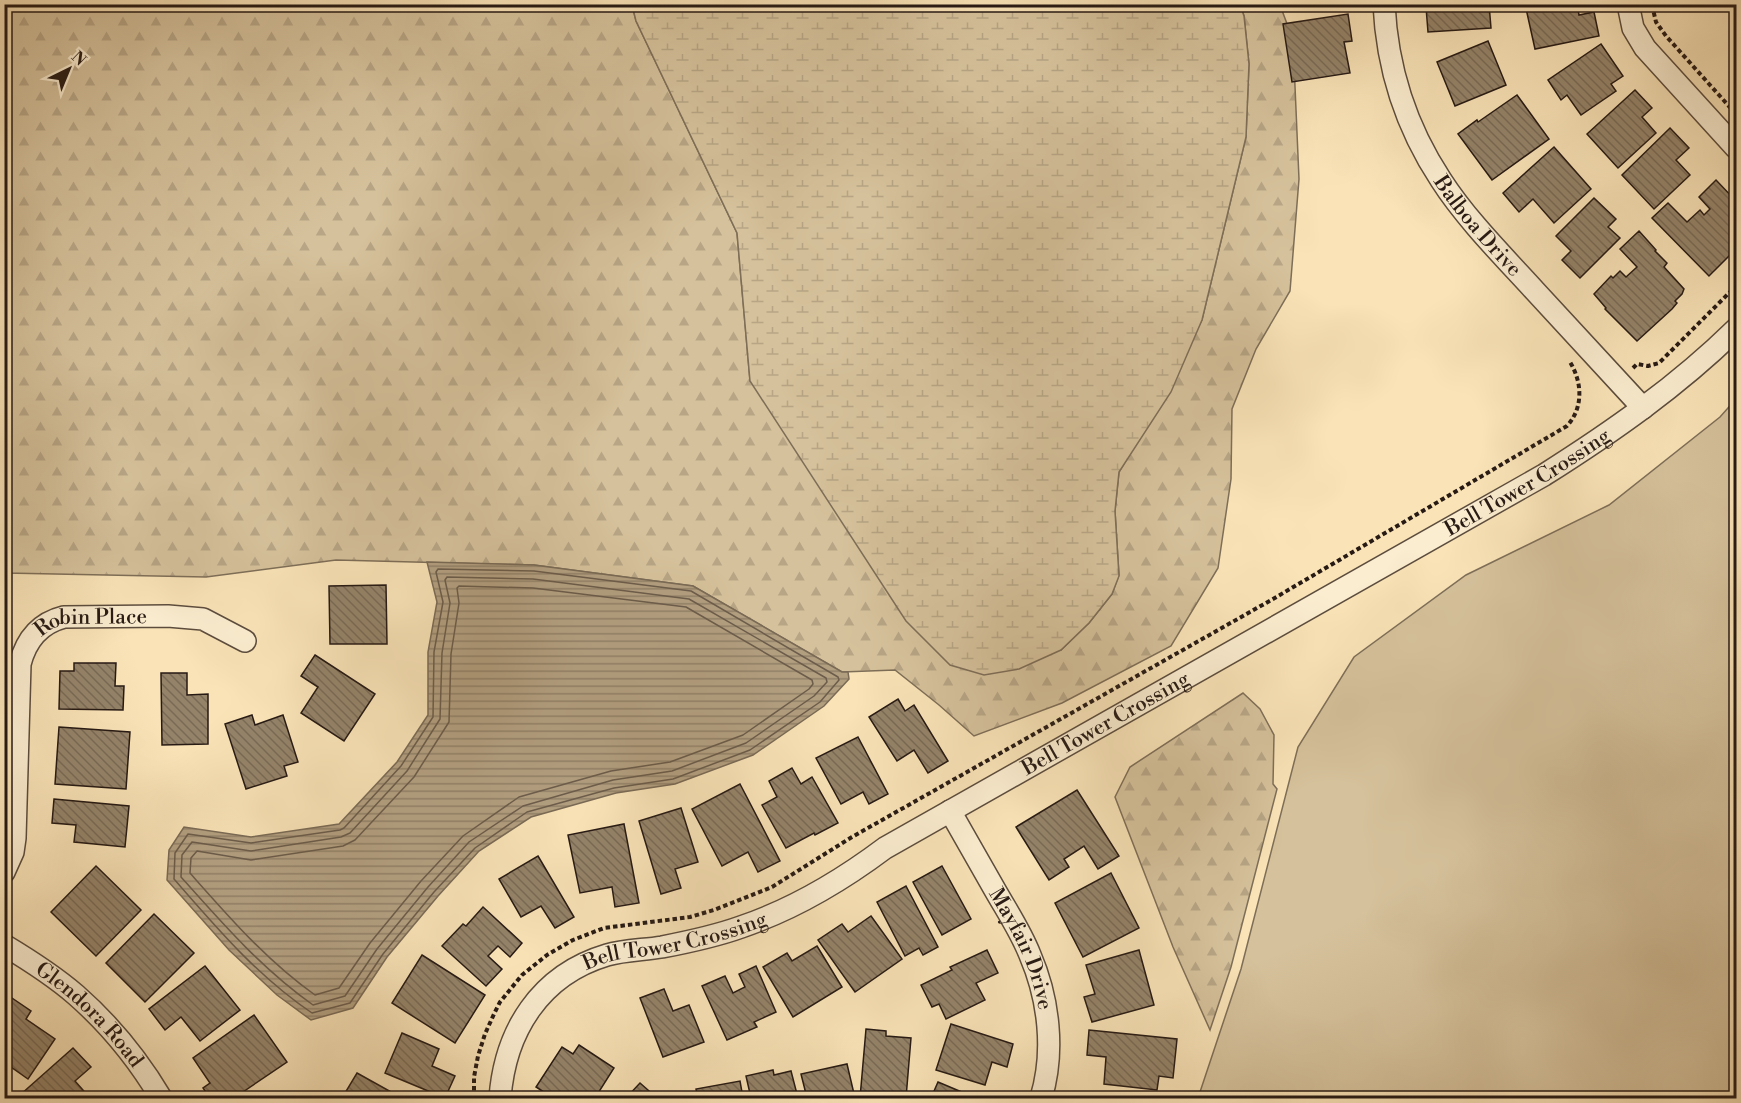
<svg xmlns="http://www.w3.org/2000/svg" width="1741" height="1103" font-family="'Libre Bodoni',serif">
	<defs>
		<pattern id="forest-firs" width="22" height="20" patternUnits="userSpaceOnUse" patternTransform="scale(1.5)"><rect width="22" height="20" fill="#d5c19b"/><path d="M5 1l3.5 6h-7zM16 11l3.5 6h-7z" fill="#b7a585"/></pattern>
		<pattern id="wetland-marsh" width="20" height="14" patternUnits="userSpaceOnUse" patternTransform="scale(1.5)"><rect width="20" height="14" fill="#d5c19b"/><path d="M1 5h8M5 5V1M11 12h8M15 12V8" fill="none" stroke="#b7a585"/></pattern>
		<pattern id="water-rules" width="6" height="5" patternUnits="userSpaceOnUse" patternTransform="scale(1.5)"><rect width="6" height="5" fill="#b29f80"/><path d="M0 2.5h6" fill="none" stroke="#918168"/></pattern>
		<pattern id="building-back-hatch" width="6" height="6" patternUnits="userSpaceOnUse" patternTransform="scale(1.5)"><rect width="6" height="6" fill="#948369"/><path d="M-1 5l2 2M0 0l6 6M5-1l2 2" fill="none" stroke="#796a55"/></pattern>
	</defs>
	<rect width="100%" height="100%" fill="#f9e3b7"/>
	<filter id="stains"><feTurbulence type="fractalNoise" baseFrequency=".00333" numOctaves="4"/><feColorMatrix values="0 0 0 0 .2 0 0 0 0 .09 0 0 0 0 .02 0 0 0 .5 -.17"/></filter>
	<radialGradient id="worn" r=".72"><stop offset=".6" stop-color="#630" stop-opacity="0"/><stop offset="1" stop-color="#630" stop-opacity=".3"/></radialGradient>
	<path fill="#d5c19b" stroke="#7e6e58" stroke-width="1.5" d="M1736 399V1098H1198L1241 969 1298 747 1354 657 1466 575 1609 505 1720 417Z"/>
	<g fill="url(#forest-firs)" stroke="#7e6e58" stroke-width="1.5">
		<path d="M5 5H632L636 21 737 233 750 381 1061 650 1089 623 1112 594 1119 575 1115 511 1119 472 1141 436 1202 320 1246 137 1249 64 1244 16 1240 5H1280L1293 40 1299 179 1290 291 1256 349 1232 409 1231 479 1218 568 1171 646 1062 703 974 736 939 705 895 670 842 672 693 586 534 565 336 560 206 577 5 573Z"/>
		<path d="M1243 693 1260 709 1274 735 1273 784 1277 789 1231 967 1210 1030 1173 947 1115 797 1130 767Z"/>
	</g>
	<path fill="url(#wetland-marsh)" stroke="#7e6e58" stroke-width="1.5" d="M632 5H1240L1244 16 1249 64 1246 137 1202 320 1171 392 1119 472 1115 511 1119 576 1112 594 1089 623 1061 650 1019 669 984 675 950 665 906 621 750 381 737 233 636 21Z"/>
	<path fill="url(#water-rules)" stroke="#7a6a55" stroke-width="1.5" d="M427 562 534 565 693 586 842 672H848L849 679 824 706 753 755 675 784 616 793 531 817 479 851 438 896 387 957 353 1008 311 1020 277 995 229 950 167 880 169 850 184 827 251 837 339 824 397 762 428 715V652L437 602Z"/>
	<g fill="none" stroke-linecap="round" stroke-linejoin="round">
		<g stroke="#6c5c4a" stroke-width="1.5">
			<path d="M438 569 534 571 691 591 838 677 839 680 820 702 750 750 673 779 614 788 527 812 475 848 434 892 383 954 350 1003 312 1013C258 977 216 927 174 879L175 853 188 834 251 843 340 830 344 828 401 766 433 717 434 652 443 602 436 572Z"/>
			<path d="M447 577 533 579 689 599 826 678 827 682 814 696 746 743 672 771 613 780 523 806 469 842 428 887 377 949 345 996 313 1005C262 969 222 923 181 877L182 855 192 842 251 851 341 837 350 833 407 771 440 719 442 653 450 603 445 580Z"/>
			<path d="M459 586 533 588 686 607 812 680 813 684 809 689 743 735 670 762 611 771 519 797 463 836 421 881 370 943 339 988 315 995C267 961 229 917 190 873L191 858 197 851 251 860 343 846 355 840 414 777 449 722 451 654 459 603 457 588Z"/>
		</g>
	</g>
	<g fill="url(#building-back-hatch)" stroke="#271a14" stroke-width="1.5">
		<path d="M1269 4H1338V10L1269 7Z"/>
		<path d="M1439 4H1489L1491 28 1428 32 1426 7 1439 6Z"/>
		<path d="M1525 4H1577L1579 15 1594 12 1599 36 1535 49Z"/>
		<path d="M1348 14 1352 41 1344 42 1350 73 1292 82 1283 24Z"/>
		<path d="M1488 41 1506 85 1455 106 1437 62Z"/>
		<path d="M1601 44 1623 76 1611 84 1616 91 1581 115 1567 95 1561 100 1548 80Z"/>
		<path d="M1635 90 1652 108 1642 117 1656 133 1618 168 1587 134Z"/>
		<path d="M1517 95 1549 139 1492 180 1458 134 1477 120 1478 122Z"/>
		<path d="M1670 128 1689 148 1676 160 1690 175 1654 209 1622 175Z"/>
		<path d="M1554 147 1591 189 1554 223 1533 199 1519 212 1503 193Z"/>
		<path d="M1716 180 1736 201V249L1709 276 1652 218 1668 203 1687 222 1700 210 1704 215 1710 209 1699 197Z"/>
		<path d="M1594 198 1616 219 1608 227 1620 238 1580 278 1562 260 1571 251 1556 236Z"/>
		<path d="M1639 231 1656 250 1655 251 1667 263 1664 267 1684 289 1682 294 1675 301 1677 303 1672 309 1637 341 1605 309 1606 308 1594 294 1611 276 1613 278 1620 271 1626 277 1637 267 1620 249Z"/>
		<path d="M386 585 387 644H330L329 586Z"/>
		<path d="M315 655 375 694 344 741 301 713 318 687 301 676Z"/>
		<path d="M74 663H116L115 686H124L123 710 59 709 60 671H74Z"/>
		<path d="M161 673H187V695L208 694V744L162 745Z"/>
		<path d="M898 699 905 711 914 705 948 761 928 773 914 750 897 761 869 717Z"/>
		<path d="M252 715 255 725 283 715 298 762 284 766 287 776 246 789 225 724Z"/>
		<path d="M59 727 130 732 126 789 55 784Z"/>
		<path d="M858 737 888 794 869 804 863 792 841 804 816 758Z"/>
		<path d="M792 768 801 784 812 777 838 823 815 835 814 833 786 848 762 805 777 797 769 781Z"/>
		<path d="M740 784 780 861 758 872 748 852 722 866 692 809Z"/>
		<path d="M1077 790 1119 856 1098 869 1084 846 1064 859 1069 867 1049 880 1016 827Z"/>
		<path d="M54 799 129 806 125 847 74 842 76 825 52 823Z"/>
		<path d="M681 808 698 862 675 869 681 888 661 894 639 821Z"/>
		<path d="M624 824 639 903 615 907 612 887 580 893 568 835Z"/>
		<path d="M538 856 574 917 555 928 541 906 521 917 499 879Z"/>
		<path d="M96 866 141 910 96 956 51 912Z"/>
		<path d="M942 866 971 919 942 935 913 882Z"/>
		<path d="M1111 873 1139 928 1083 957 1055 903Z"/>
		<path d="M906 886 938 947 923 955 919 948 905 956 877 902Z"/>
		<path d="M483 907 522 943 510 957 498 946 488 956 502 969 486 986 442 946 463 924 466 926Z"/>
		<path d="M154 914 194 953 145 1002 106 963Z"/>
		<path d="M871 916 902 959 855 992 818 940 842 924 848 932Z"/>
		<path d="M817 946 842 987 793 1017 763 967 787 953 792 961Z"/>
		<path d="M987 950 998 973 976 983 985 1000 946 1019 939 1004 932 1007 921 985 952 970 950 967Z"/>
		<path d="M1139 950 1154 1005 1092 1022 1084 997 1095 994 1086 965Z"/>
		<path d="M422 955 485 995 455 1043 392 1003Z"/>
		<path d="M205 966 240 1010 200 1041 181 1017 165 1030 149 1009Z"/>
		<path d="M756 966 776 1012 754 1022 757 1027 727 1040 702 986 725 976 733 993 745 987 739 974Z"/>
		<path d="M664 989 673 1011 689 1005 704 1042 663 1057 640 998Z"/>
		<path d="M9 996 31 1011 26 1019 55 1039 28 1079 4 1062V1003Z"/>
		<path d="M254 1015 287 1062 234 1098H210L203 1088 210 1083 193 1058Z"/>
		<path d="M951 1024 1013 1044 1007 1067 992 1062 985 1085 936 1070Z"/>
		<path d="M866 1029 886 1031V1036L911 1038 906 1098H860Z"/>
		<path d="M1089 1030 1177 1039 1173 1078 1159 1076 1157 1090 1104 1084 1106 1057 1087 1055Z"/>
		<path d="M402 1033 439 1049 432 1066 455 1076 445 1098 385 1073Z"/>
		<path d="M579 1045 614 1068 595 1098H553L536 1087 562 1047 573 1054Z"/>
		<path d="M73 1048 91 1067 75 1081 90 1098H23L20 1095Z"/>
		<path d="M847 1064 855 1098H807L801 1074Z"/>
		<path d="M773 1070 774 1075 791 1071 798 1098H751L746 1076Z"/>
		<path d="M357 1073 402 1098H342Z"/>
		<path d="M740 1081 743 1098H698L696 1089Z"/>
		<path d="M938 1082 976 1098H931Z"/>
		<path d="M640 1083 657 1098H626Z"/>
	</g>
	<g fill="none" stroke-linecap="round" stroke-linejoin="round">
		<g stroke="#5c4c3d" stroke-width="24">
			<g id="minor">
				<path id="s1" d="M1384 4C1387 68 1406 127 1441 180 1466 219 1504 257 1535 291 1571 330 1607 369 1643 408"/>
				<path d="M1628 4 1633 28 1645 48 1736 148"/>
				<path id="s2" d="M950 811C965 837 980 864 995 890 1007 911 1021 932 1030 955 1049 999 1055 1052 1041 1098"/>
				<path id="s3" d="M4 872 13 852 15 838 20 664C26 640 40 623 64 617L168 616 203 619 245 641"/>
				<path id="s4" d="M4 945C29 960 54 976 76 995 109 1024 139 1061 161 1098"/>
				<path id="s5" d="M500 1098C505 1031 540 975 607 955 624 950 644 950 662 947 688 942 716 936 741 927 794 909 841 881 885 848L1544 475C1612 432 1678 386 1736 329"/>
			</g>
		</g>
		<g stroke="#271a14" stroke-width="4" stroke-dasharray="4.5 3" stroke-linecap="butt">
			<path d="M1652 5 1656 22 1666 36 1736 114"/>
			<path d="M1633 368 1637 364 1648 366 1659 363 1736 286"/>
			<path d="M474 1098V1077L478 1056 485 1034 494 1014 500 1002 522 975 547 955 573 940 604 928 690 917 714 910 772 887 852 837 1273 599 1567 426C1584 407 1582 382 1570 362"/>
		</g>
		<use href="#minor" stroke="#fbedd0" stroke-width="21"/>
	</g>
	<g text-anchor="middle" stroke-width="4.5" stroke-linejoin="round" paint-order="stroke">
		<g font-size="21" fill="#271a14" stroke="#fbedd0">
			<text dy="7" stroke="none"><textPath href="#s1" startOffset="246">Balboa Drive</textPath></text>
			<text dy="7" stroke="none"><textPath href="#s5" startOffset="1232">Bell Tower Crossing</textPath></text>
			<text dy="7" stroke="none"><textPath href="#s3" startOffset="304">Robin Place</textPath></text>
			<text dy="7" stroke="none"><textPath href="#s5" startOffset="746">Bell Tower Crossing</textPath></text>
			<text dy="7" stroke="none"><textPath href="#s5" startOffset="260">Bell Tower Crossing</textPath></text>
			<text dy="7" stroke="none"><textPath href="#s2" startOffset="156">Mayfair Drive</textPath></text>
			<text dy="7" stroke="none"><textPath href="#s4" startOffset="111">Glendora Road</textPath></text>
		</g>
	</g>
	<rect width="1741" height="1103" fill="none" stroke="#f9e3b7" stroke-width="24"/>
	<rect x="6" y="6" width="1729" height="1091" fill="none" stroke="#271a14" stroke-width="3"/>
	<rect x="12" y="12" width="1717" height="1079" fill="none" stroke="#271a14" stroke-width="1.5"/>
	<g transform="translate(69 69) rotate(43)" stroke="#fbedd0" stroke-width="4.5" paint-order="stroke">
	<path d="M0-4.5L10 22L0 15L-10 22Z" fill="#271a14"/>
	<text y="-9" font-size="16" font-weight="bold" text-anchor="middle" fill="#271a14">N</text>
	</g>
	<rect width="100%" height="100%" filter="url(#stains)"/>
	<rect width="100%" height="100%" fill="url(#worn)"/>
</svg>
